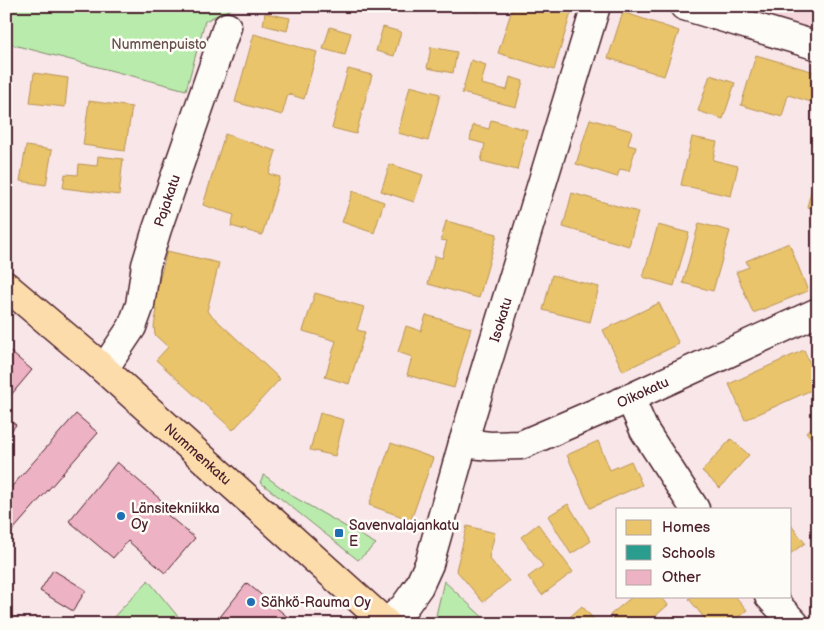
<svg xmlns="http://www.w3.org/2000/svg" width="824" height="630" font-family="'Balsamiq Sans',sans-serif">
	<rect width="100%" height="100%" fill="#f8e6e8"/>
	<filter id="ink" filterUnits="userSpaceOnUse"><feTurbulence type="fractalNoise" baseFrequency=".02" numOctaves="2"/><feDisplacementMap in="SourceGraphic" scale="10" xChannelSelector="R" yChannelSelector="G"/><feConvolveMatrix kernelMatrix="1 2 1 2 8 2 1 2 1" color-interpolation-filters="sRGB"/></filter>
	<g filter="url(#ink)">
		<path fill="#f5d7dd" d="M717 6H818V33Z"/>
		<g fill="#b9ecac" stroke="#82866c">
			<path d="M6 6H237L205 21 186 90 6 43Z"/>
			<path d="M264 475 294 497 376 544 358 560 260 482Z"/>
			<path d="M148 580 184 624H107L148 581Z"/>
			<path d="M444 581 490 624H437L435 620Z"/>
		</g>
		<g fill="#e9c46a" stroke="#b99257">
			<path d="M458 6H478L477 12Z"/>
			<path d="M513 6H573L554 70 498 53Z"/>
			<path d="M623 12 679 31 664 76 608 58Z"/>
			<path d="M265 13 290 18 287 31 263 25Z"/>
			<path d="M330 27 351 33 345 55 323 49Z"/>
			<path d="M383 27 401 32 394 56 376 51Z"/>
			<path d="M254 34 317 52 304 99 288 94 282 115 235 102Z"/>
			<path d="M431 47 457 52 453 73 427 68Z"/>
			<path d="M756 55 818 73V104L788 95 782 117 741 105Z"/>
			<path d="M471 60 486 65 481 84 507 90 510 77 523 81 516 107 462 93Z"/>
			<path d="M348 69 372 75 356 134 332 128Z"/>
			<path d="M34 73 68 78 65 107 30 103Z"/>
			<path d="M710 75 735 83 723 119 698 111Z"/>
			<path d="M410 86 440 94 428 141 398 133Z"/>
			<path d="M89 101 132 107 125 151 83 145Z"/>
			<path d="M590 119 632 131 628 145 636 147 629 171 620 169 617 177 576 164Z"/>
			<path d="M491 120 527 130 517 170 481 161 485 144 470 140 473 125 489 129Z"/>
			<path d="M225 134 276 151 269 174 280 177 262 235 231 226 234 215 203 205Z"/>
			<path d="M692 137 717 142 713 160 738 166 731 196 681 185Z"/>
			<path d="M26 146 52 150 46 185 20 181Z"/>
			<path d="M98 156 123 159 119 195 63 188 65 174 78 175 79 164 97 166Z"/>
			<path d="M390 164 423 175 414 202 381 191Z"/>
			<path d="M818 165V210L807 207Z"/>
			<path d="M353 191 384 202 374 233 342 222Z"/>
			<path d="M572 193 638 212 629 246 563 227Z"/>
			<path d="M446 221 497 234 479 298 428 284 435 256 442 258 447 241 441 240Z"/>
			<path d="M699 223 730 231 713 291 683 283Z"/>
			<path d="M658 225 689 233 674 286 643 277Z"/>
			<path d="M789 243 808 291 753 313 736 272 749 267 746 261Z"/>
			<path d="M167 251 219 263 207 311 280 379 233 430 156 360 168 347 155 335 154 326 157 310 152 309Z"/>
			<path d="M552 275 599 287 590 322 543 310Z"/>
			<path d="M315 293 364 307 357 330 365 332 349 384 325 377 336 341 303 331Z"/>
			<path d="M659 303 679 344 623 371 603 330Z"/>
			<path d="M426 315 471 328 454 388 407 375 412 357 398 352 406 326 421 331Z"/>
			<path d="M804 350 818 381V387L745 420 729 384Z"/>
			<path d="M320 413 344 420 335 456 310 450Z"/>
			<path d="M818 423V446L806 432Z"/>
			<path d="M731 439 749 455 720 488 702 471Z"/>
			<path d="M598 441 610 470 631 461 642 485 590 508 567 455Z"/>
			<path d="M391 443 433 458 411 520 369 505Z"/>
			<path d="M568 504 591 541 571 554 548 516Z"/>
			<path d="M538 524 573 572 542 595 528 577 543 566 521 537Z"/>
			<path d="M790 524 805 543 790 554Z"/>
			<path d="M467 526 495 533 489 558 509 581 483 602 456 570Z"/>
			<path d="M633 596H661L668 605 646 624H617L610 615Z"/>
			<path d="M692 596H735L747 610 730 624H709L689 599Z"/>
			<path d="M582 606 598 624H562Z"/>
		</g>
		<path fill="#2a9d8f" stroke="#347771" d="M773 6H791L774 9Z"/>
		<g fill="#edb3c4" stroke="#4a1f2b">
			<path d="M6 348 32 370 6 401Z"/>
			<path d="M76 414 98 433 6 538V493Z"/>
			<path d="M6 417 16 425 6 437Z"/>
			<path d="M117 462 168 506 164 512 195 538 165 573 128 541 113 558 69 521Z"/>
			<path d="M53 570 86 590 73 611 40 591Z"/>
			<path d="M247 583 296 624H218L216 622Z"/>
		</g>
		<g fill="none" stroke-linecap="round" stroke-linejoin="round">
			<g stroke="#4a1f2b" stroke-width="31">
				<g id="minor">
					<path d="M684 6 818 46"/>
					<path id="s1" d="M104 369 132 327 140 305 146 265 157 229 227 27"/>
					<path d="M630 398 644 430 695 509"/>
					<path id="s2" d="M463 443 490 446 521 445 630 398 818 312"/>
					<path d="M769 596 795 624"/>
					<path id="s3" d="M385 624 404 607 419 586 429 564 463 443 596 6"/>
				</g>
			</g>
			<g stroke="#4a1f2b" stroke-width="31">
				<g id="major">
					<path id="s4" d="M6 286 89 356 387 624"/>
				</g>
			</g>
			<use href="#minor" stroke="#fdfcf7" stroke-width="28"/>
			<use href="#major" stroke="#fddcac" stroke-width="28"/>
		</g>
	</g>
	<g fill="#1f6fb2" stroke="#fdfcf7" stroke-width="2">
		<circle cx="121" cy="516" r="5"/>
		<rect x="334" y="528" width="10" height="10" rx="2.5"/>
		<circle cx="251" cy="602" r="5"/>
	</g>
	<g text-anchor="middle" stroke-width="5" stroke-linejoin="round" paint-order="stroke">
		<g font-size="14" fill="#66524b" stroke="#fdfcf7">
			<text x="159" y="49">Nummenpuisto</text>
		</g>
		<g font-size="14" fill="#4a1f2b" stroke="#fdfcf7">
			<text dy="5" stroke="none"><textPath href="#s1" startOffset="182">Pajakatu</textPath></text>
			<text dy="5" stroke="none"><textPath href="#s3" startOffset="330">Isokatu</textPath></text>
			<text dy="5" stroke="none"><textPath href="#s2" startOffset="191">Oikokatu</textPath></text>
			<text dy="5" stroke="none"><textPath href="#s4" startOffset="255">Nummenkatu</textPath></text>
		</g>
		<g font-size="14" fill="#4a1f2b" stroke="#fdfcf7" text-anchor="start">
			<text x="131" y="513">Länsitekniikka<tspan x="131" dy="16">Oy</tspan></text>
			<text x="349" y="530">Savenvalajankatu<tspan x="349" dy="16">E</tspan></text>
			<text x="261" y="607">Sähkö-Rauma Oy</text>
		</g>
	</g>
	<rect width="824" height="630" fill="none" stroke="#fdfcf7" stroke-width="25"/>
	<rect x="12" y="12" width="799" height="605" fill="none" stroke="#4a1f2b" stroke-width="2" filter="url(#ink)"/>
	<rect x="616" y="508" width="175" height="90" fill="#fdfcf7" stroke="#b5a4a5"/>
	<rect x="626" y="520" width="25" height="15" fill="#e9c46a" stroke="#b5a4a5"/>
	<text x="662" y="532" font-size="15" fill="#4a1f2b">Homes</text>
	<rect x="626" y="545" width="25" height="15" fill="#2a9d8f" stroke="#b5a4a5"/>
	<text x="662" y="558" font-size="15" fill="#4a1f2b">Schools</text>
	<rect x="626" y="570" width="25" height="15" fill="#edb3c4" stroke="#b5a4a5"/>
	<text x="662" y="582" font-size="15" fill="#4a1f2b">Other</text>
</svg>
